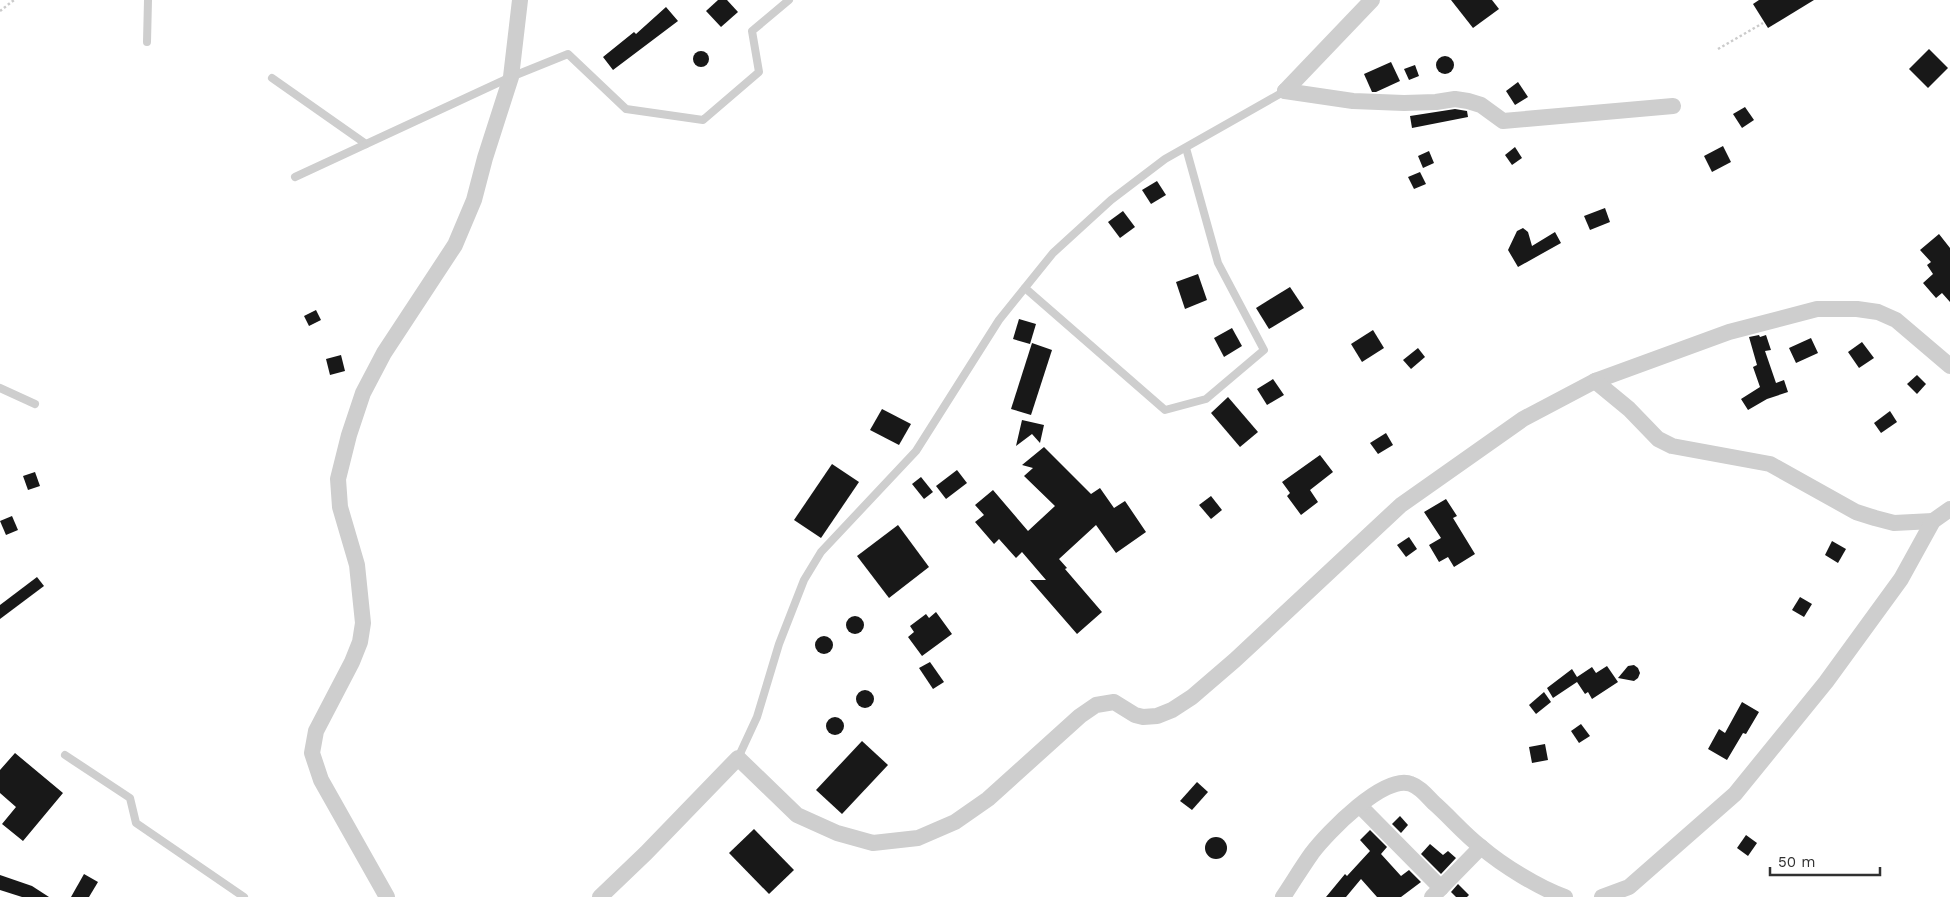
<svg xmlns="http://www.w3.org/2000/svg" width="1950" height="897" font-family="'Work Sans',sans-serif">
	<rect width="100%" height="100%" fill="#fff"/>
	<g fill="#181818">
		<path d="M718 0H727L738 12 721 27 706 11Z"/>
		<path d="M1451 0H1492L1499 9 1473 28Z"/>
		<path d="M1759 0H1814L1768 28 1753 4Z"/>
		<path d="M666 7 678 21 613 70 603 57 634 32 636 34Z"/>
		<path d="M1929 49 1948 68 1928 88 1909 69Z"/>
		<circle cx="701" cy="59" r="8"/>
		<circle cx="1445" cy="65" r="9"/>
		<path d="M1391 62 1400 81 1376 92H1372L1364 74Z"/>
		<path d="M1415 65 1419 76 1409 80 1404 69Z"/>
		<path d="M1518 82 1528 97 1515 105 1506 91Z"/>
		<path d="M1745 107 1754 120 1742 128 1733 114Z"/>
		<path d="M1455 109 1467 111 1468 117 1412 128 1410 116Z"/>
		<path d="M1723 146 1731 162 1712 172 1704 156Z"/>
		<path d="M1515 147 1522 158 1512 165 1505 155Z"/>
		<path d="M1429 151 1434 163 1423 168 1418 156Z"/>
		<path d="M1420 172 1426 184 1414 189 1408 177Z"/>
		<path d="M1157 181 1166 195 1151 204 1142 190Z"/>
		<path d="M1605 208 1610 222 1590 230 1584 216Z"/>
		<path d="M1123 211 1135 227 1120 238 1108 222Z"/>
		<path d="M1523 228 1528 232 1532 246 1555 232 1561 243 1518 267 1508 250 1517 231Z"/>
		<path d="M1939 234 1950 248V302L1942 293 1936 298 1923 283 1933 274 1927 265 1931 262 1920 250Z"/>
		<path d="M1198 274 1207 300 1185 309 1176 282Z"/>
		<path d="M1290 287 1304 308 1269 329 1256 308Z"/>
		<path d="M316 310 321 320 309 326 304 316Z"/>
		<path d="M1019 319 1036 324 1030 344 1013 339Z"/>
		<path d="M1232 328 1242 346 1224 357 1214 338Z"/>
		<path d="M1373 330 1384 348 1362 362 1351 344Z"/>
		<path d="M1759 335 1760 337 1766 335 1771 350 1765 351 1776 383 1784 380 1788 392 1767 399 1748 410 1741 399 1760 387 1753 367 1757 365 1749 337Z"/>
		<path d="M1811 338 1818 353 1796 363 1789 348Z"/>
		<path d="M1862 342 1874 358 1859 368 1848 352Z"/>
		<path d="M1032 343 1052 350 1031 415 1011 409Z"/>
		<path d="M1418 348 1425 357 1411 369 1403 360Z"/>
		<path d="M341 355 345 371 330 375 326 359Z"/>
		<path d="M1917 375 1926 384 1917 394 1907 384Z"/>
		<path d="M1273 379 1284 395 1267 405 1257 389Z"/>
		<path d="M1228 397 1258 432 1240 447 1211 413Z"/>
		<path d="M882 409 911 424 899 445 870 430Z"/>
		<path d="M1890 411 1897 422 1881 433 1874 423Z"/>
		<path d="M1022 420 1044 425 1040 443 1032 434 1016 446Z"/>
		<path d="M1386 433 1393 445 1378 454 1370 443Z"/>
		<path d="M1044 447 1091 494 1100 488 1114 508 1125 501 1146 532 1116 553 1096 525 1059 559 1067 568 1065 569 1102 612 1077 634 1030 580H1046L1022 552 1016 558 999 539 994 544 975 522 984 515 975 505 993 490 1028 531 1055 506 1024 476 1033 468 1022 465Z"/>
		<path d="M1320 455 1333 472 1310 490 1318 502 1301 515 1287 496 1290 493 1282 482Z"/>
		<path d="M832 464 859 482 821 538 794 520Z"/>
		<path d="M957 470 967 483 946 499 936 486Z"/>
		<path d="M35 472 40 486 28 490 23 476Z"/>
		<path d="M921 477 933 492 924 499 912 484Z"/>
		<path d="M1211 496 1222 510 1211 519 1199 505Z"/>
		<path d="M1446 499 1457 516 1453 518 1475 554 1454 567 1448 557 1439 562 1429 545 1441 538 1424 512Z"/>
		<path d="M12 516 18 530 6 535 0 521Z"/>
		<path d="M898 525 929 567 889 598 857 556Z"/>
		<path d="M1409 537 1417 549 1406 557 1397 545Z"/>
		<path d="M1832 541 1846 549 1838 563 1825 555Z"/>
		<path d="M37 577 44 586 0 619V605Z"/>
		<path d="M1800 597 1812 604 1804 617 1792 610Z"/>
		<path d="M936 612 952 634 922 656 908 637 914 632 910 626 926 614 929 618Z"/>
		<circle cx="855" cy="625" r="9"/>
		<circle cx="824" cy="645" r="9"/>
		<path d="M930 662 944 682 933 689 919 668Z"/>
		<path d="M1634 665 1638 668 1640 673 1638 678 1634 681 1618 678 1628 666Z"/>
		<path d="M1607 666 1618 682 1592 699 1588 692 1585 694 1577 682 1553 698 1547 688 1572 669 1577 677 1592 667 1596 673Z"/>
		<circle cx="865" cy="699" r="9"/>
		<path d="M1544 692 1551 702 1536 714 1529 705Z"/>
		<path d="M1742 702 1759 712 1746 734 1743 733 1727 760 1708 749 1719 729 1725 733Z"/>
		<circle cx="835" cy="726" r="9"/>
		<path d="M1581 724 1590 736 1579 743 1571 731Z"/>
		<path d="M862 741 888 765 842 814 816 790Z"/>
		<path d="M1545 744 1548 760 1532 763 1529 747Z"/>
		<path d="M15 753 63 793 23 841 2 824 16 807 0 793V770Z"/>
		<path d="M1197 782 1208 792 1192 810 1180 801Z"/>
		<path d="M1400 816 1408 825 1401 833 1392 824Z"/>
		<path d="M754 829 794 870 769 894 729 853Z"/>
		<path d="M1370 830 1387 847 1381 854 1401 876 1409 870 1421 882 1401 897H1377L1361 879 1346 897H1326L1345 874 1347 876 1370 851 1360 840Z"/>
		<path d="M1746 835 1757 843 1748 856 1737 848Z"/>
		<circle cx="1216" cy="848" r="11"/>
		<path d="M1430 844 1443 855 1448 851 1456 858 1441 874 1421 854Z"/>
		<path d="M84 874 98 882 89 897H71Z"/>
		<path d="M0 875 32 886 49 897H22L0 890Z"/>
		<path d="M1458 884 1469 895 1467 897H1456L1451 892Z"/>
	</g>
	<g fill="none" stroke-linecap="round" stroke-linejoin="round">
		<g stroke="#cbcbcb" stroke-width="2.5" stroke-dasharray="2.5 2.5" stroke-linecap="butt">
			<path d="M0 11 14 0"/>
			<path d="M1718 49 1763 23"/>
		</g>
		<g stroke="#cecece" stroke-width="8">
			<path d="M147 42 148 0"/>
			<path d="M272 78 366 144"/>
			<path d="M295 177 511 77 568 54 626 109 703 120 759 72 752 31 789 0"/>
			<path d="M1025 288 1165 410 1206 399 1264 350 1218 263 1186 148"/>
			<path d="M0 388 35 404"/>
			<path d="M65 755 130 798 136 823 244 897"/>
			<path d="M738 758 757 717 779 644 804 580 821 552 916 451 999 320 1053 253 1111 200 1165 159 1285 91"/>
		</g>
		<g stroke="#cecece" stroke-width="16">
			<path d="M1285 91 1353 101 1404 103 1436 102 1455 99 1468 101 1481 105 1503 121 1673 106"/>
			<path d="M1285 91 1372 0"/>
			<path d="M1595 381 1729 332 1817 309H1857L1878 312 1896 320 1950 366"/>
			<path d="M1360 806 1441 888"/>
			<path d="M387 897 321 780 312 753 316 731 352 662 360 642 363 623 357 565 340 507 338 479 349 435 363 393 384 353 455 245 474 200 485 158 511 77 520 0"/>
			<path d="M600 897 646 853 738 758 797 815 837 833 873 843 918 838 955 822 988 799 1080 716 1096 705 1114 702 1135 715 1143 717 1157 716 1172 710 1192 697 1235 660 1401 505 1523 419 1595 381 1629 409 1658 439 1672 446 1770 464 1856 512 1875 518 1894 523 1933 521"/>
			<path d="M1283 897C1293 882 1302 867 1312 853 1327 833 1385 773 1411 784 1420 787 1427 796 1434 803 1450 817 1464 834 1481 847 1502 865 1539 888 1565 897"/>
			<path d="M1432 897 1481 847"/>
			<path d="M1602 897 1629 887 1735 794 1826 682 1901 579 1933 521 1950 509"/>
		</g>
	</g>
	<path d="M1770 867v8h110v-8" fill="none" stroke="#313131" stroke-width="2.5"/>
	<text x="1778" y="867" font-size="15" fill="#313131" stroke="#ffffff" stroke-width="4" paint-order="stroke">50 m</text>
</svg>
